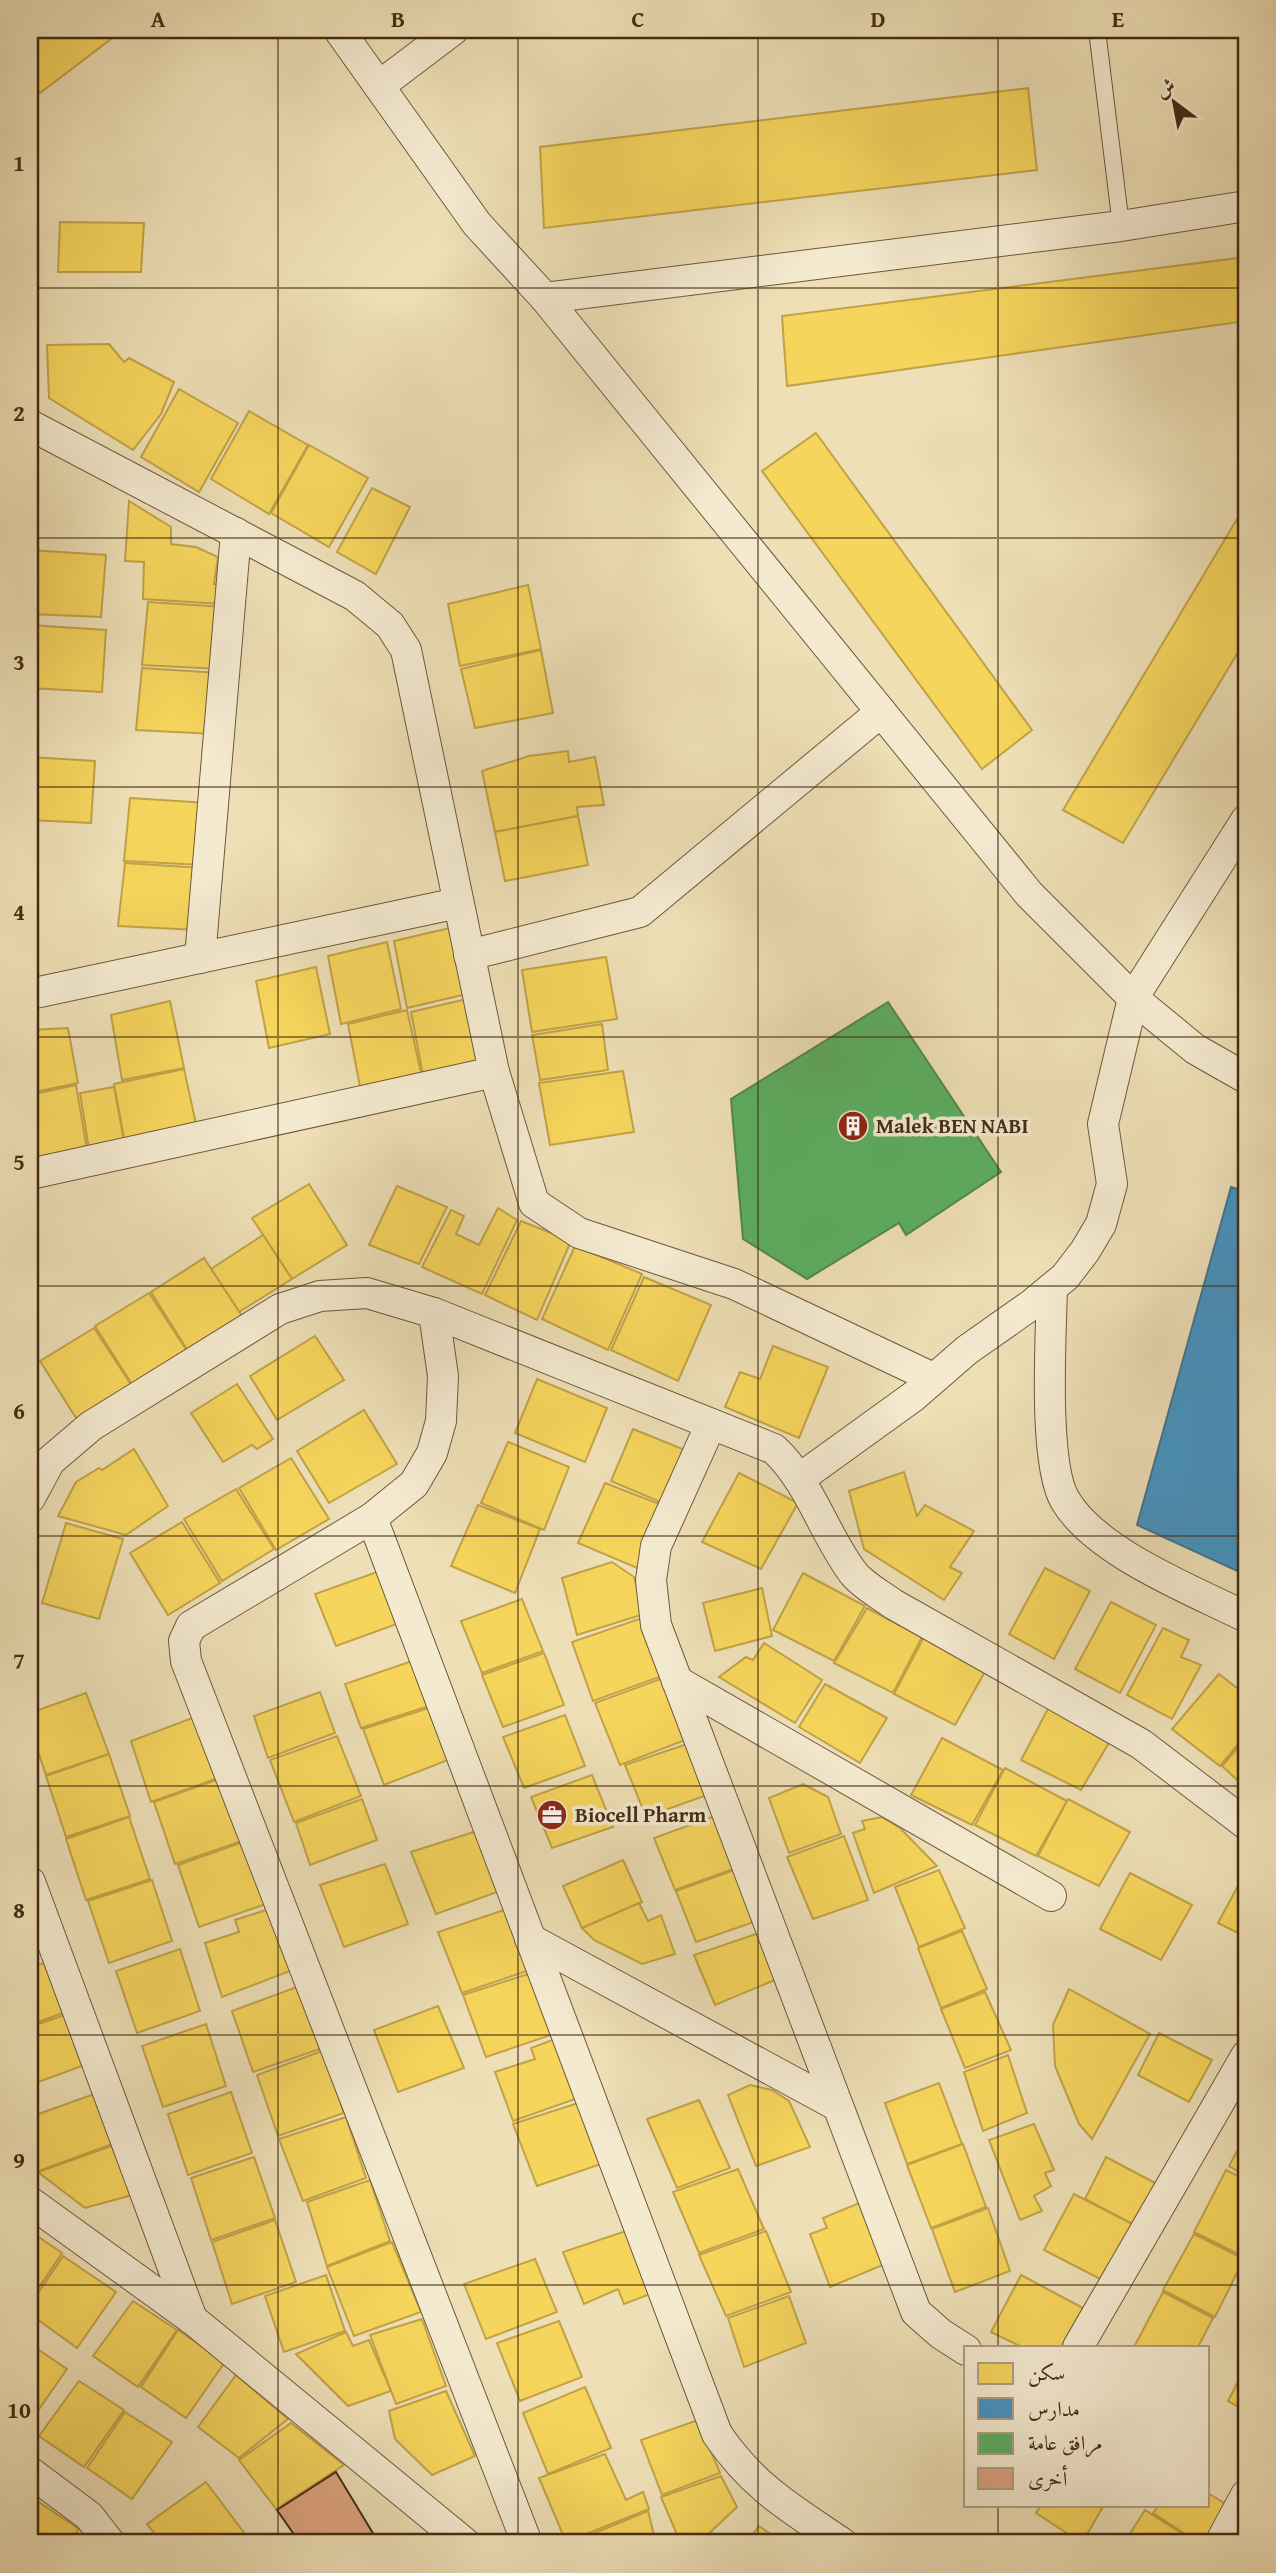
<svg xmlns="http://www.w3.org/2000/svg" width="1276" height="2573" font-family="'Gentium Book Plus',Amiri,serif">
	<rect width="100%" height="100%" fill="#eedfb6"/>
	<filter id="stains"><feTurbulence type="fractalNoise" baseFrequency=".00286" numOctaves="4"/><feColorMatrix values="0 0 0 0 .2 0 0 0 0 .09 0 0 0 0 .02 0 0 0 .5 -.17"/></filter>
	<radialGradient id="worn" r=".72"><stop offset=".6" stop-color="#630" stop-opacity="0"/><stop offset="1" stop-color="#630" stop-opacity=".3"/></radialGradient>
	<g fill="#f6d55c" stroke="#c1a246" stroke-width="2">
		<path d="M30 30H123L40 93 30 80Z"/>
		<path d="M1028 88 1037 170 544 228 540 147Z"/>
		<path d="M60 222 144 223 141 272H58Z"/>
		<path d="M1246 257V321L787 386 782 316Z"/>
		<path d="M109 344 124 362 129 358 174 382 161 414 133 450 49 398 47 345Z"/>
		<path d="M179 389 238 423 199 492 141 457Z"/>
		<path d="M249 411 308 445 269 514 211 479Z"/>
		<path d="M816 433 1032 730 982 769 762 471Z"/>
		<path d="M309 445 368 478 329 547 271 513Z"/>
		<path d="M372 488 410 507 376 574 337 552Z"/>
		<path d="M129 501 171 527V544L196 547 218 557 214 584H222V604L143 599 144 562 125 561Z"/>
		<path d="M1246 504V639L1123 843 1063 810Z"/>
		<path d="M30 550 106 555 101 617 30 614Z"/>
		<path d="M528 585 541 649 460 666 448 604Z"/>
		<path d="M148 602 225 607 220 669 142 665Z"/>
		<path d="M30 625 106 630 102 692 30 688Z"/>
		<path d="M541 650 553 713 475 728 461 669Z"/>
		<path d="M142 668 219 673 214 734 136 730Z"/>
		<path d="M568 751 569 762 595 757 604 805 577 807 578 816 495 832 482 771 529 756Z"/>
		<path d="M30 757 95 761 91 823 30 820Z"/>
		<path d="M130 798 207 803 202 865 124 861Z"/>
		<path d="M578 816 588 865 505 881 495 832Z"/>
		<path d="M125 863 201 868 197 930 118 926Z"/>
		<path d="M454 927 467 994 407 1008 394 941Z"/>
		<path d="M387 942 401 1009 341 1024 328 956Z"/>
		<path d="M606 957 617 1019 532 1032 522 970Z"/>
		<path d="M316 967 330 1034 269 1048 256 981Z"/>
		<path d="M471 998 485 1065 424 1080 411 1012Z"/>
		<path d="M170 1001 184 1068 122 1080 111 1015Z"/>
		<path d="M407 1010 422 1077 361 1092 348 1024Z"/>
		<path d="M602 1024 608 1070 540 1080 532 1035Z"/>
		<path d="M68 1028 78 1083 30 1093V1030Z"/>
		<path d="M184 1069 198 1133 126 1149 114 1084Z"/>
		<path d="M623 1071 634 1132 550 1145 539 1083Z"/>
		<path d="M76 1085 87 1149 30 1160V1095Z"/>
		<path d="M114 1087 124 1141 89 1149 80 1093Z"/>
		<path d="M309 1184 347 1245 292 1279 252 1218Z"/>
		<path d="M397 1186 447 1207 419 1264 369 1245Z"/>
		<path d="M498 1208 517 1220 482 1294 422 1267 451 1210 464 1216 456 1234 479 1245Z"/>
		<path d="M521 1221 571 1241 537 1320 485 1295Z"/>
		<path d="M263 1235 292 1279 239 1312 211 1269Z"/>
		<path d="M575 1246 642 1274 608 1350 542 1319Z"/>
		<path d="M204 1258 242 1316 188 1351 151 1292Z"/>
		<path d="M644 1277 711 1305 678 1381 611 1350Z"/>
		<path d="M149 1293 187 1351 133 1386 95 1326Z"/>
		<path d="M94 1328 132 1386 78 1421 40 1361Z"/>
		<path d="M315 1336 344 1380 277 1420 250 1376Z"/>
		<path d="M773 1346 828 1367 799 1438 725 1407 740 1372 760 1379Z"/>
		<path d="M537 1379 607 1408 585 1462 515 1433Z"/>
		<path d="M237 1384 273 1439 257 1449 252 1445 223 1462 191 1413Z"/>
		<path d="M364 1410 397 1464 329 1503 297 1451Z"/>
		<path d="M633 1429 690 1452 667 1505 611 1481Z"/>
		<path d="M508 1442 569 1467 544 1530 481 1503Z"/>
		<path d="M134 1449 168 1506 126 1535 58 1516 76 1482 99 1468 102 1470Z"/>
		<path d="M291 1458 329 1519 276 1550 239 1488Z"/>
		<path d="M904 1472 917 1516 925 1505 974 1531 950 1567 962 1573 944 1600 864 1549 849 1491Z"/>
		<path d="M739 1473 798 1503 761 1569 702 1542Z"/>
		<path d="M605 1483 667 1507 642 1570 578 1543Z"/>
		<path d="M236 1489 274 1549 222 1581 184 1519Z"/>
		<path d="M478 1505 540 1529 515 1593 451 1566Z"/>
		<path d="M182 1522 220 1583 168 1615 130 1553Z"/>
		<path d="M66 1523 123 1539 99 1619 42 1603Z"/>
		<path d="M612 1562 634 1577 644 1614 577 1635 562 1578Z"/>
		<path d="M1045 1568 1090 1591 1054 1659 1009 1634Z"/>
		<path d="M377 1572 397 1624 336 1646 315 1594Z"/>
		<path d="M803 1573 865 1606 834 1661 773 1630Z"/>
		<path d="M762 1588 772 1636 715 1651 703 1603Z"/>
		<path d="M522 1599 543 1651 482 1673 461 1621Z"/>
		<path d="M1111 1602 1156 1625 1120 1693 1075 1669Z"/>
		<path d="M867 1608 922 1637 893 1693 834 1663Z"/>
		<path d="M645 1617 665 1675 593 1701 572 1642Z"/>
		<path d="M1163 1628 1189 1640 1181 1657 1201 1665 1172 1719 1127 1695Z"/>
		<path d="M924 1637 986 1670 955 1725 894 1694Z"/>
		<path d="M764 1643 822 1680 795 1723 719 1677 746 1657 753 1660Z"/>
		<path d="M544 1653 564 1705 503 1727 482 1675Z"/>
		<path d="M412 1661 429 1706 361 1728 345 1684Z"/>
		<path d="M1219 1674 1246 1695V1735L1220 1766 1172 1729Z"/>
		<path d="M666 1677 688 1739 620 1765 595 1703Z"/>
		<path d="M825 1684 887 1718 860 1763 799 1727Z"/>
		<path d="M320 1692 335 1733 268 1758 254 1716Z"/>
		<path d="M86 1693 109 1754 46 1775 30 1728V1713Z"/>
		<path d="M1051 1703 1113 1736 1081 1790 1021 1760Z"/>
		<path d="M429 1708 448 1760 384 1785 363 1729Z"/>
		<path d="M565 1715 585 1766 524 1788 503 1737Z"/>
		<path d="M195 1717 218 1778 151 1802 131 1741Z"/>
		<path d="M337 1736 361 1796 294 1822 270 1760Z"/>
		<path d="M942 1738 1003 1770 972 1825 911 1795Z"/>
		<path d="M1246 1738V1788L1222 1766Z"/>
		<path d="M687 1744 707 1795 646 1817 625 1765Z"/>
		<path d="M109 1754 130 1816 66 1837 46 1776Z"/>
		<path d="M1005 1768 1067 1801 1036 1856 975 1825Z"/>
		<path d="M592 1775 613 1827 552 1848 531 1797Z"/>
		<path d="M219 1779 242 1841 175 1864 154 1802Z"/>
		<path d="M803 1784 828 1797 841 1834 789 1853 769 1798Z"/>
		<path d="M362 1799 377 1840 310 1865 296 1823Z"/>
		<path d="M1068 1799 1130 1832 1099 1886 1038 1856Z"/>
		<path d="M715 1816 736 1868 675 1890 654 1838Z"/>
		<path d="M129 1817 150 1879 86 1900 66 1839Z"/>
		<path d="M882 1817 900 1828 937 1866 874 1893 853 1833 865 1829 862 1821Z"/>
		<path d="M477 1831 500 1891 436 1914 411 1852Z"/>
		<path d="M844 1836 868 1900 813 1919 787 1857Z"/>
		<path d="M243 1842 266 1904 199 1927 178 1865Z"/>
		<path d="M623 1860 642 1902 582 1928 563 1886Z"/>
		<path d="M385 1864 408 1924 344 1947 320 1885Z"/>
		<path d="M737 1869 757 1921 696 1942 676 1891Z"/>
		<path d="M939 1870 965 1928 919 1947 895 1887Z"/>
		<path d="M1246 1871V1937L1218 1923Z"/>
		<path d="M1130 1873 1192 1905 1161 1960 1100 1929Z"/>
		<path d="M152 1880 172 1941 109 1963 88 1901Z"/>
		<path d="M639 1903 648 1921 661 1915 675 1954 642 1964 594 1940 582 1928Z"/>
		<path d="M269 1909 290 1971 222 1997 205 1943 239 1932 235 1920Z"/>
		<path d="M504 1910 527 1971 462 1993 438 1932Z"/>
		<path d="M30 1921 38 1944 30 1946Z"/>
		<path d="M765 1931 782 1977 715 2005 694 1955Z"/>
		<path d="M962 1931 987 1989 941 2008 918 1948Z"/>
		<path d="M180 1949 200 2011 137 2033 116 1971Z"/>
		<path d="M44 1963 63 2013 30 2025V1968Z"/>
		<path d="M528 1974 551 2035 486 2057 463 1995Z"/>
		<path d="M297 1987 320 2049 253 2072 232 2011Z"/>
		<path d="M1069 1989 1150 2034 1092 2139 1079 2124 1055 2066 1053 2025Z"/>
		<path d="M985 1992 1011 2050 965 2068 941 2009Z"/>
		<path d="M438 2006 464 2068 398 2092 374 2030Z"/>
		<path d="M64 2015 82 2066 30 2085V2027Z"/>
		<path d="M206 2024 226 2086 163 2107 142 2046Z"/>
		<path d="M1159 2033 1212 2060 1189 2102 1138 2075Z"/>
		<path d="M555 2039 578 2098 513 2121 495 2072 535 2059 531 2048Z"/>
		<path d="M322 2051 344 2113 278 2136 257 2075Z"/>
		<path d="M1008 2055 1027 2113 983 2131 964 2072Z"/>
		<path d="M939 2083 962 2144 907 2164 885 2103Z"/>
		<path d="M750 2085 772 2090 789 2101 810 2147 756 2166 728 2095Z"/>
		<path d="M231 2092 252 2153 188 2175 168 2114Z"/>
		<path d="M97 2093 115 2143 36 2172 30 2154V2117Z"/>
		<path d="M699 2100 730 2168 677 2188 647 2119Z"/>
		<path d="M578 2103 601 2164 537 2186 513 2124Z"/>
		<path d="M346 2117 366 2178 303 2201 279 2139Z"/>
		<path d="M1034 2124 1054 2170 1045 2173 1051 2186 1034 2196 1042 2211 1020 2220 989 2140Z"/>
		<path d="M1246 2134V2176L1229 2166Z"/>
		<path d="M117 2144 136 2194 85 2208 38 2172Z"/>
		<path d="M963 2144 986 2207 931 2228 907 2165Z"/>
		<path d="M254 2157 275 2218 211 2240 191 2178Z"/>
		<path d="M1106 2157 1159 2185 1136 2226 1085 2199Z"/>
		<path d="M738 2169 764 2229 699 2253 673 2192Z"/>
		<path d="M1226 2170 1246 2180V2258L1194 2232Z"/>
		<path d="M370 2180 390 2241 327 2266 307 2202Z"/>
		<path d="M1074 2194 1136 2226 1104 2281 1044 2250Z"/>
		<path d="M864 2201 890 2262 830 2287 810 2234 827 2228 823 2218Z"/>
		<path d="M988 2208 1010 2271 955 2292 932 2229Z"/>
		<path d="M275 2220 296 2282 232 2304 212 2242Z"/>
		<path d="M629 2230 653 2293 624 2304 618 2289 584 2304 563 2252Z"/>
		<path d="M30 2231 62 2253 30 2301Z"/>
		<path d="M766 2231 791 2292 726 2316 699 2255Z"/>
		<path d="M1194 2234 1244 2259 1215 2317 1163 2290Z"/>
		<path d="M392 2242 421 2312 354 2336 327 2267Z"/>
		<path d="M63 2256 116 2292 77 2348 30 2314V2305Z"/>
		<path d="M535 2259 557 2312 486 2339 464 2284Z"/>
		<path d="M326 2275 345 2331 284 2352 265 2296Z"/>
		<path d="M1021 2275 1083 2308 1061 2347H1022L991 2332Z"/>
		<path d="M1163 2292 1213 2318 1198 2347H1134Z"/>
		<path d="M789 2296 806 2343 744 2367 728 2318Z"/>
		<path d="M133 2301 177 2330 138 2387 93 2356Z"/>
		<path d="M422 2319 446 2386 396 2404 370 2335Z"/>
		<path d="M559 2321 582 2377 520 2401 497 2343Z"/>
		<path d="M178 2330 225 2362 186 2418 141 2387Z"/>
		<path d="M346 2332 353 2346 369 2340 391 2391 348 2406 296 2354Z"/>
		<path d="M30 2344 67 2369 30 2422Z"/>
		<path d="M1246 2366V2411L1228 2401Z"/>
		<path d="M236 2375 288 2419 239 2458 198 2427Z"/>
		<path d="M79 2381 124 2410 84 2467 39 2436Z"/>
		<path d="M585 2387 611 2448 548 2474 523 2413Z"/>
		<path d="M446 2391 475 2456 432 2475 395 2439 389 2411Z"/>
		<path d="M125 2412 172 2442 132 2499 87 2468Z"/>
		<path d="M698 2420 720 2473 662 2495 641 2440Z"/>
		<path d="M291 2423 344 2465 276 2509 239 2460Z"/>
		<path d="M605 2454 626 2500 643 2492 649 2509 566 2542 539 2478Z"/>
		<path d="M721 2476 737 2507 699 2543H685L678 2537 661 2497Z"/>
		<path d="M206 2482 248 2538 240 2543H162L147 2524Z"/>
		<path d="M1208 2493 1235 2510 1217 2543H1199L1153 2513 1159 2505H1208Z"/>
		<path d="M30 2496 79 2529 69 2543H30Z"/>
		<path d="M1041 2505H1104L1082 2543 1036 2513Z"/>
		<path d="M1145 2510 1197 2543H1124Z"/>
		<path d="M648 2511 656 2543H576L575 2541Z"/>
		<path d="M759 2526 783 2543H746Z"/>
		<path d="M421 2534 432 2543H407Z"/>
		<path d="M1009 2537 1019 2543H1004Z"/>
	</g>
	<path fill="#4393c3" stroke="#43748e" stroke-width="2" d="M1231 1187 1246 1192V1575L1137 1525Z"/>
	<path fill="#5aae61" stroke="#53874a" stroke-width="2" d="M888 1002 1001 1172 906 1235 899 1223 807 1279 743 1239 731 1099Z"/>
	<path fill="#dea581" stroke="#442b14" stroke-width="2" d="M336 2472 374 2535 361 2543H300L277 2510Z"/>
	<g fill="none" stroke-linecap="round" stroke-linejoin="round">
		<g stroke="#6e583c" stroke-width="18">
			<path id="service" d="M1097 30 1121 226"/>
		</g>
		<g stroke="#6e583c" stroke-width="32">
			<g id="minor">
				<path d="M339 30 477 224 545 298 1029 894 1133 998 1195 1049 1246 1078"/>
				<path d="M379 86 453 30"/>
				<path d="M545 298 1121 226 1246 206"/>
				<path d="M30 425 355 596 390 625 406 650 494 1072 30 1174"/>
				<path d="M469 955 640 912 881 712"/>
				<path d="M200 958 236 533"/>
				<path d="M30 994 458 903"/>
				<path d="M494 1072 534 1203 579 1233 734 1284 933 1378"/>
				<path d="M1052 1288C1051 1335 1043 1463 1065 1500 1095 1552 1192 1590 1246 1617"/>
				<path d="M434 1313 443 1376 441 1421 432 1453 414 1484 372 1518 191 1626 184 1641 186 1661 527 2543"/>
				<path d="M711 1424 656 1546 651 1580 656 1625 916 2312 941 2334 966 2350"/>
				<path d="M799 1479 914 1396 967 1350 1031 1305 1065 1277 1085 1251 1101 1224 1112 1184 1103 1124 1133 998 1246 820"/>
				<path d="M30 1498 50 1461 91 1426 280 1309 320 1296 367 1293 434 1313 774 1449C810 1482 824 1535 854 1574 864 1586 881 1595 893 1604L1141 1744 1246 1824"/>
				<path d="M372 1518 717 2434C753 2487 790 2508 842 2543"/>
				<path d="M677 1681 1051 1896"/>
				<path d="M30 1882 192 2319"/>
				<path d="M530 1939 836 2105"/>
				<path d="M30 2202 192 2319 465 2543"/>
				<path d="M1078 2347 1246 2056"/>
				<path d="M30 2472 89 2516 110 2543"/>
				<path d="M1220 2543 1246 2495"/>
			</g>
		</g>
		<use href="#service" stroke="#f4ead0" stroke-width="16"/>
		<use href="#minor" stroke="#f4ead0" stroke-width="30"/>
	</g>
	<path fill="none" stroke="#442b14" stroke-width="2" stroke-opacity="0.55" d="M278 30V2543M518 30V2543M758 30V2543M998 30V2347M30 288H1246M30 538H1246M30 787H1246M30 1037H1246M30 1286H1246M30 1536H1246M30 1786H1246M30 2035H1246M30 2285H1246M998 2505V2543"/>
	<defs>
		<g id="building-disc" transform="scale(1.575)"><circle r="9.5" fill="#8f2418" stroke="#f4ead0"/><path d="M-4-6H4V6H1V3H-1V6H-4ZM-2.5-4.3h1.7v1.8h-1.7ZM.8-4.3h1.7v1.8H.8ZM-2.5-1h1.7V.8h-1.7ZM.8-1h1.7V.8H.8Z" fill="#fff"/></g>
		<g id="office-disc" transform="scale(1.575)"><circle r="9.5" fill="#8f2418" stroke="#f4ead0"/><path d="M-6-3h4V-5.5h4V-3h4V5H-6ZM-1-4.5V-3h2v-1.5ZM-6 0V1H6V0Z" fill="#fff"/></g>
	</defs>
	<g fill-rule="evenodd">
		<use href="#building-disc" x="853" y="1126"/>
		<use href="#office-disc" x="552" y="1815"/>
	</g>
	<g text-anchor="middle" stroke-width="7" stroke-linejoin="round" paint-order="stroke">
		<g font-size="21" font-weight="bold" fill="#442b14" stroke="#f4ead0" text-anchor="start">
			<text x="876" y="1133">Malek BEN NABI</text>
			<text x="575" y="1822">Biocell Pharm</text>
		</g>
	</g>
	<rect width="1276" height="2573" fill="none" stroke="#eedfb6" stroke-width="77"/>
	<rect x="964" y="2346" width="245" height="161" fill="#f4ead0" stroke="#ae9e85" stroke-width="2"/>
	<rect x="978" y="2363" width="35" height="21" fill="#f6d55c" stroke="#ae9e85" stroke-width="2"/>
	<text x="1028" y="2380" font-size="21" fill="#442b14">سكن</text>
	<rect x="978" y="2398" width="35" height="21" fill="#4393c3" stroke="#ae9e85" stroke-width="2"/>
	<text x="1028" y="2416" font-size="21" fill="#442b14">مدارس</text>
	<rect x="978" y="2433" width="35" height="21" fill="#5aae61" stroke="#ae9e85" stroke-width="2"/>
	<text x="1028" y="2450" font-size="21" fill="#442b14">مرافق عامة</text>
	<rect x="978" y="2468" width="35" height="21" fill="#dea581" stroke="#ae9e85" stroke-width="2"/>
	<text x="1028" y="2486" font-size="21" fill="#442b14">أخرى</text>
	<g transform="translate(1174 102) rotate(328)" stroke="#f4ead0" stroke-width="5" paint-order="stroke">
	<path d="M0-5L12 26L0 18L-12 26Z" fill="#442b14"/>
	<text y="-10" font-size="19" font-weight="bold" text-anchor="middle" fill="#442b14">ش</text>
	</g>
	<rect x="38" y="38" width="1200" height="2496" fill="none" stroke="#442b14" stroke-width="2.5"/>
	<g font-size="23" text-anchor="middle" font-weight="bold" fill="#442b14">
		<text x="158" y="27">A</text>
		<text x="398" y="27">B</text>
		<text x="638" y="27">C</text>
		<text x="878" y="27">D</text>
		<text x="1118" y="27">E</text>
		<text x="19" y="171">1</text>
		<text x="19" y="421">2</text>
		<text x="19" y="670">3</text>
		<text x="19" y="920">4</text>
		<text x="19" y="1170">5</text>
		<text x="19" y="1419">6</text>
		<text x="19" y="1669">7</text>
		<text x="19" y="1918">8</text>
		<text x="19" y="2168">9</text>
		<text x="19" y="2418">10</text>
	</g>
	<rect width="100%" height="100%" filter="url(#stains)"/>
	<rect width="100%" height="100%" fill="url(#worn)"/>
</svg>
